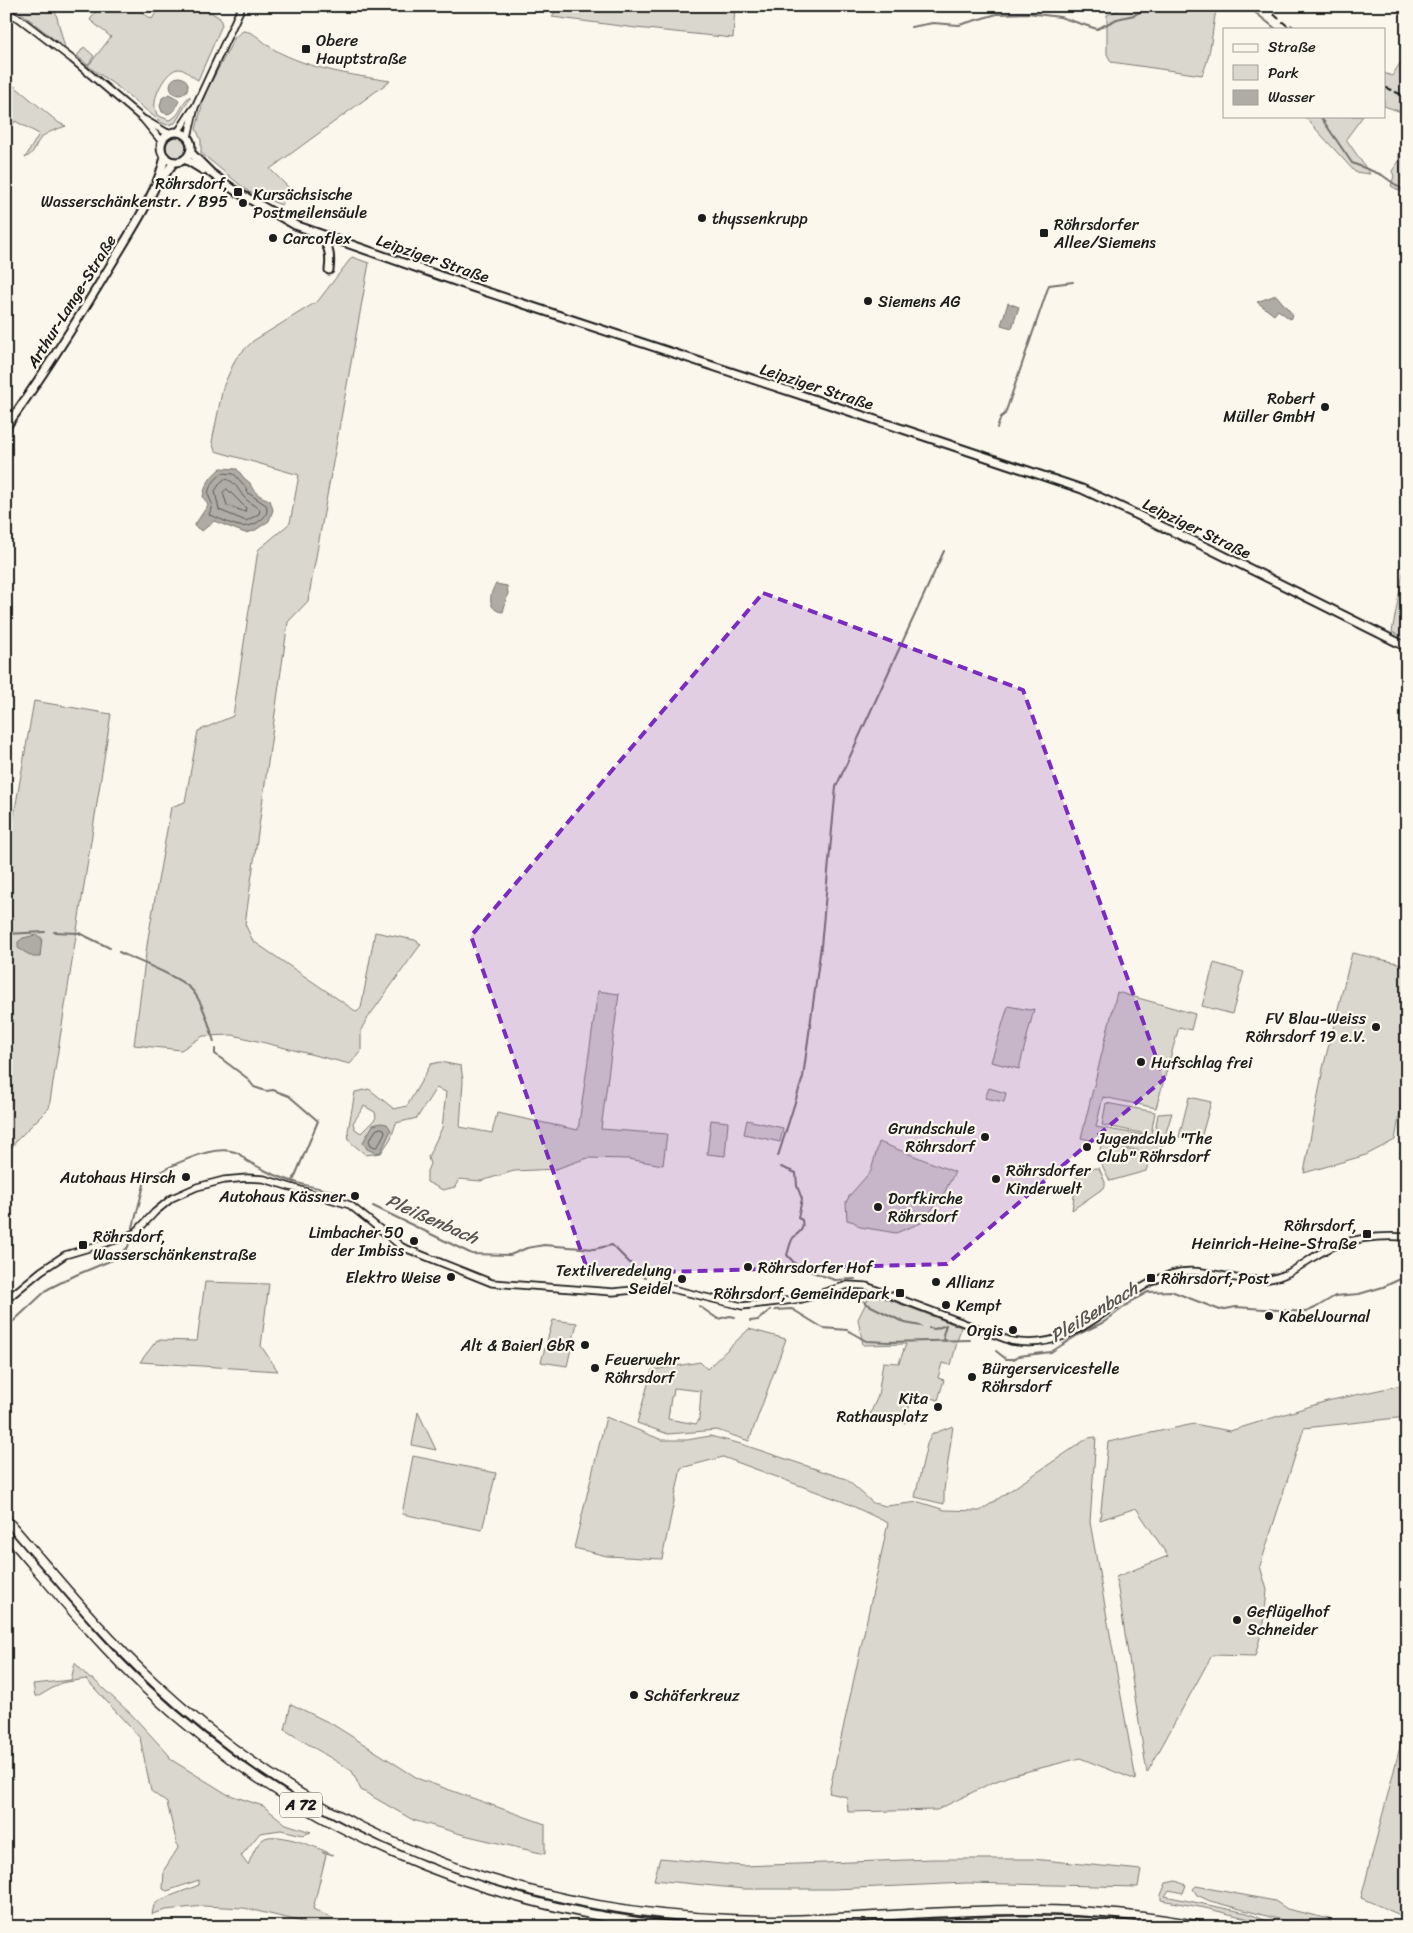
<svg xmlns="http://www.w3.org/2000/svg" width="1413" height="1933" font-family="Sriracha,sans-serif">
	<rect width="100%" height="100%" fill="#fbf7ec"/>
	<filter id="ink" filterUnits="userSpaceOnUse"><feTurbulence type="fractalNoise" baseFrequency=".02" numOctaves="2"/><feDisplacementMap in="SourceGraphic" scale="10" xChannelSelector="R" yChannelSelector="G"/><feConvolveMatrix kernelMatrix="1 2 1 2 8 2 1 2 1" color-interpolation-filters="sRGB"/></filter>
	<g filter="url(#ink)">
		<g fill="#dad7ce" stroke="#7b7a75" fill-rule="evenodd">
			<path d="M9 6H54L65 48 20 12Z"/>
			<path d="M93 6H132L152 19 160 6H201L220 18 222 25 198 80C191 77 186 69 178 69 167 70 155 93 155 103 154 107 156 111 157 115L169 120C181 117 181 102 190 96V98L175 123 167 125 162 123 119 88 88 66 111 37 90 20 96 11 92 9Z"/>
			<path d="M559 6H735L733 38 636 28 552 17Z"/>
			<path d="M1126 6H1224L1216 10C1212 31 1211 56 1202 75L1111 62 1107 54V15Z"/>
			<path d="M243 31C255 31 264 44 275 50 309 69 352 75 390 81L270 169 291 190 281 205 249 192 201 153V140L196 129 205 94 235 37Z"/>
			<path d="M84 47 94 56 88 65 77 56Z"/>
			<path d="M1407 52V114L1384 106V73L1392 76Z"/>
			<path d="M6 79 59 123 66 126C58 129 46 132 40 139 33 148 36 152 25 158L39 134 15 121 6 137Z"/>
			<path d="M1304 116H1363L1346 139 1370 174 1355 172Z"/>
			<circle cx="177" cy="147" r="11"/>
			<path d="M1407 145V195L1391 186 1394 176 1392 171 1399 161V154Z"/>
			<path d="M352 257 369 263 308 601 288 622 245 924 253 941 357 1012 361 1008 375 932 415 940 421 944 365 1022 361 1030V1051L350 1064 233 1035 203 1036 181 1050 134 1045 148 938 171 807 185 802 198 731 233 716 258 550 290 523 299 475 215 451 212 442 223 387 236 358 253 341 318 301Z"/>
			<path d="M1407 552V639L1392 632Z"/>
			<path d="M34 701 111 714 49 1108 17 1140 6 1156V861Z"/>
			<path d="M1352 953 1407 965V1072L1395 1140 1366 1155 1304 1173 1323 1068Z"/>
			<path d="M1214 963 1244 972 1232 1014 1202 1006Z"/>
			<path d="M598 991 619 994 601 1129 667 1134 663 1165 628 1159 587 1158 556 1169 514 1171 481 1181 459 1179 455 1187 443 1190 427 1182V1171L430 1164 428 1157 442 1128 446 1092 436 1088 417 1118 396 1123 391 1138 381 1153 366 1155 349 1141 348 1131 355 1092 369 1089 394 1109 407 1106 431 1064 440 1062 461 1066 463 1081 460 1127 492 1133 497 1113 578 1130ZM364 1106 375 1112 376 1118 361 1133 355 1129 353 1123Z"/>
			<path d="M1117 992 1195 1014 1191 1030 1179 1027 1156 1108 1103 1097 1096 1127 1154 1137 1158 1114 1172 1113 1159 1155 1081 1138Z"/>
			<path d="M1008 1006 1029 1010 1034 1009 1019 1069 991 1062Z"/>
			<path d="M989 1088 1006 1093 1004 1102 985 1098Z"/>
			<path d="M1189 1097 1211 1102 1200 1142 1179 1137Z"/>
			<path d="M1106 1103 1155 1112 1151 1135 1102 1125Z"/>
			<path d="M711 1120 728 1122 725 1156 707 1154Z"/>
			<path d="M747 1120 783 1128 780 1142 744 1134Z"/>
			<path d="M879 1142 955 1172 942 1197 921 1223 896 1233 860 1227 854 1222 847 1220 846 1202 850 1195 871 1171Z"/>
			<path d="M1101 1144 1151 1155 1146 1171 1110 1181 1099 1159Z"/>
			<path d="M1099 1168 1105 1182V1187L1072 1210 1078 1169Z"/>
			<path d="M205 1282 269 1284 261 1346 278 1371 140 1362 157 1340 197 1341Z"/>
			<path d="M871 1293 961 1327 951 1365 942 1363 938 1378 944 1380 938 1400 918 1395 911 1400 905 1423 870 1414 878 1396 883 1362 899 1363 906 1344 863 1345 858 1319Z"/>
			<path d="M553 1320 577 1323 567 1366 541 1362Z"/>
			<path d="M749 1329 786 1339 749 1441 717 1430 668 1434 637 1423 652 1370 700 1362 707 1369ZM674 1388 701 1391 699 1420 696 1424 668 1419 671 1397 673 1396Z"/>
			<path d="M1407 1384V1417L1304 1428 1260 1566 1267 1590 1264 1623 1255 1656 1212 1655 1147 1773 1116 1577 1168 1556 1136 1508 1100 1520 1108 1442 1194 1424 1230 1431 1327 1401Z"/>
			<path d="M418 1412 436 1450 412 1445Z"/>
			<path d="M606 1417 662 1440H687L710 1436 741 1444 846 1479 873 1503 886 1506 919 1502 945 1510 980 1511 1088 1438 1096 1437 1090 1522 1136 1780 1080 1758 1009 1776 989 1784 937 1810 848 1812 847 1797 829 1793 888 1523 844 1502 723 1457 681 1468 662 1559 607 1556 574 1548Z"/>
			<path d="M953 1426 944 1490V1504L915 1497 927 1444 932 1434Z"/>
			<path d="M413 1456 496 1473 482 1530 402 1514Z"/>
			<path d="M75 1663 90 1679H93L132 1715 169 1755 170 1759 227 1794 263 1806 286 1824 311 1832 303 1835 281 1830 260 1833 241 1856 248 1865C252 1856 256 1843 265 1838 279 1832 320 1848 333 1855L322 1852 326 1855 313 1909 336 1920 346 1927H309L299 1921 244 1908 203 1906 166 1910 152 1914 154 1905 160 1900 199 1885V1880L167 1891 163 1889 164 1870 178 1848 167 1803 151 1791 140 1738 86 1679 61 1683 39 1696H35L33 1684 71 1680Z"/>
			<path d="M291 1704 332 1724 419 1779 545 1824V1854L464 1835 413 1820 361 1790 352 1771 285 1730Z"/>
			<path d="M1407 1720V1918L1361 1898Z"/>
			<path d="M660 1858 743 1866 933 1859H1033L1141 1870 1138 1887 967 1883 834 1889H744L654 1880Z"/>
			<path d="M1176 1881 1186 1885 1183 1893 1169 1890 1165 1896 1247 1913 1282 1927 1205 1908 1161 1900V1895L1166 1883Z"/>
			<path d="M1196 1886 1275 1901 1287 1909 1329 1919 1333 1927H1308L1210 1901 1197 1895 1193 1889Z"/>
		</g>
		<g fill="#afaca5" stroke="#74726e">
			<circle cx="179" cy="86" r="9"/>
			<path d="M169 94 178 99 179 101 174 111 168 114 162 112 160 106 162 98Z"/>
			<path d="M1276 295 1293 315 1290 319 1278 310 1274 315 1257 302Z"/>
			<path d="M1008 303 1019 307 1012 328 1001 325Z"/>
			<path d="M221 468 237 469 244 478 250 483C253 493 261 497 270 500L273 510 269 521 254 531 245 533 214 521 202 531 194 526 208 505 203 497C205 484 211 476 221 468Z"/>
			<path d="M496 584 507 586 508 593 503 612C488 611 488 595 496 584Z"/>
			<path d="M36 935 42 938 40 957H33L18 948V942L23 938Z"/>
			<path d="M381 1123 387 1124 391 1130 381 1152 376 1153 367 1149 363 1142 373 1125Z"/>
		</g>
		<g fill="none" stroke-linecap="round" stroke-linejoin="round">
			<g stroke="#575653" stroke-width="1">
				<path d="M223 473 234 474 245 486 248 493 266 505C268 510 267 515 262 519 243 535 229 521 209 515L212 505C212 502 210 500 209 497 206 488 216 478 223 473Z"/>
				<path d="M225 479C234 480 238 489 243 496 247 501 254 506 260 509L259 514 246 521 219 510 215 491 221 482Z"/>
				<path d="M227 489 246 508 245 512 227 505 223 493Z"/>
				<path d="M381 1128 384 1129 385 1132 378 1146 375 1147 371 1145 369 1141 376 1130Z"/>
			</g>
			<g stroke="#74726e" stroke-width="2">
				<path d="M1247 6 1276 29"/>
				<path d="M1291 25 1296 29"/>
				<path d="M911 27 933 23 959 25 997 14 1028 13 1060 17 1097 29 1117 19 1134 15 1151 6"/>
				<path d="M1320 116 1352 163 1382 175 1407 193"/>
				<path d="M997 428 1001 417 1005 414 1049 285 1073 282"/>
				<path d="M54 932 79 933 110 948"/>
				<path d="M6 934 45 932"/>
				<path d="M119 952C137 961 178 976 191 989 202 1000 210 1027 214 1042"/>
				<path d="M215 1049V1054L247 1078 254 1087 266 1091 273 1090 289 1096 318 1121 293 1181"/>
				<path d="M778 1156 803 1077 821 946 836 787 944 551"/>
				<path d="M781 1167 796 1173 797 1186 802 1199 798 1218 802 1220C804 1231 800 1231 793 1238 790 1242 789 1250 787 1255L798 1267 835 1280 855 1279"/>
				<path d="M373 1206 472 1254 510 1255 527 1248 544 1245 594 1249 612 1245 645 1278"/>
				<path d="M132 1231 145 1181C165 1168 211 1144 235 1152 240 1153 243 1158 247 1161 253 1164 259 1167 264 1170 288 1182 312 1187 338 1192"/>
				<path d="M858 1291 865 1303 905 1323 921 1326"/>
				<path d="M699 1306 718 1319 730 1316 735 1317"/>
				<path d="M775 1310 792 1309 823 1328 847 1330 866 1341 888 1342 970 1340"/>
				<path d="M750 1321 758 1320 770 1310"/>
				<path d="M6 1328 48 1289 76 1275 117 1258 128 1247 131 1236"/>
				<path d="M929 1328 935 1329 946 1325 943 1335 945 1341"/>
				<path d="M996 1351 1006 1359H1014L1019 1356 1051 1352 1081 1333 1104 1322 1135 1299 1148 1292 1171 1291 1220 1310 1236 1307 1306 1312 1315 1308 1335 1296 1359 1294 1383 1287 1407 1276"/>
			</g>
			<g stroke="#1c1c1c" stroke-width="9">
				<g id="minor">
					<path d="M6 12 20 19 72 59 143 119 162 142"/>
					<path d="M145 120 169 134"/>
					<path d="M178 132 193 109"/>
					<path d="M188 137 195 107 242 6"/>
					<path d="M6 1300 41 1271 65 1255 126 1237 136 1232 155 1212 172 1198 197 1187 224 1180 247 1178 264 1179 350 1205 402 1247 492 1283 613 1292 664 1287 742 1306 802 1299 848 1285 866 1286 1011 1341C1079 1354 1114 1292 1171 1274 1204 1264 1236 1285 1269 1279 1290 1276 1304 1262 1322 1252 1346 1238 1379 1235 1407 1237"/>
				</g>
			</g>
			<g stroke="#1c1c1c" stroke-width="11">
				<g id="major">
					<circle cx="176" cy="147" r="15"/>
					<path d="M191 153 211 173 237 192 295 225 472 287 801 395 1082 489 1210 549 1407 647"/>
					<path d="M185 159 203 170"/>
					<path d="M161 180 174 162"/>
					<path d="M319 235C329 245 331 255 329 270"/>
					<path d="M6 427C44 374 79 318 112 263 131 231 157 193 165 157"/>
				</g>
			</g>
			<g stroke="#1c1c1c" stroke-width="11">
				<g id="highway">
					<path d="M6 1519C54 1574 101 1633 155 1683 331 1846 540 1921 779 1920 859 1919 940 1910 1020 1910 1083 1909 1145 1915 1207 1927"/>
					<path d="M6 1534C52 1587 96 1642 147 1690 295 1828 480 1908 681 1927"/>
					<path d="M863 1927C957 1922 1052 1915 1146 1927"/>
				</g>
			</g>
			<use href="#minor" stroke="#fbf7ec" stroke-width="5.5"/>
			<use href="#major" stroke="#fbf7ec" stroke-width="7"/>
			<use href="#highway" stroke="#fbf7ec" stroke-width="8"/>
			<g stroke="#1c1c1c" stroke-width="2" stroke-dasharray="8 4" stroke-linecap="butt">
				<path d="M1264 6 1291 29"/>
				<path d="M1384 87 1407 97"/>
			</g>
		</g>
	</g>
	<path fill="#7b2cbf" fill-opacity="0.2" stroke="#7b2cbf" stroke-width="4" stroke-dasharray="10 6" stroke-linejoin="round" d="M763 593 1023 690 1164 1079 947 1264 589 1274 471 936Z"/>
	<g fill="#1c1c1c" stroke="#fbf7ec" stroke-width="2">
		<rect x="301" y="44" width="10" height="10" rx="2.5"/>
		<rect x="233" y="187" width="10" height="10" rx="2.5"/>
		<circle cx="243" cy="203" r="5"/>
		<circle cx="702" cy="218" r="5"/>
		<rect x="1039" y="228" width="10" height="10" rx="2.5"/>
		<circle cx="273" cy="238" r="5"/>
		<circle cx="868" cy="301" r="5"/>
		<circle cx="1325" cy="407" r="5"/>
		<circle cx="1376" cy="1027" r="5"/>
		<circle cx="1141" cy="1062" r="5"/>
		<circle cx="985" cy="1137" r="5"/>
		<circle cx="1087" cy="1147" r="5"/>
		<circle cx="186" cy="1177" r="5"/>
		<circle cx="996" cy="1179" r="5"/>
		<circle cx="355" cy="1196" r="5"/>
		<circle cx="878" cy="1207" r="5"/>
		<rect x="1362" y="1229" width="10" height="10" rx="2.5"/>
		<circle cx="414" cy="1241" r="5"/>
		<rect x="78" y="1240" width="10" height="10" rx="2.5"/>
		<circle cx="748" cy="1267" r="5"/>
		<circle cx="451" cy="1277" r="5"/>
		<rect x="1146" y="1273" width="10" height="10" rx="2.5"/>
		<circle cx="682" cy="1279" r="5"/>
		<circle cx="936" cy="1282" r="5"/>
		<rect x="895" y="1288" width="10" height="10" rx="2.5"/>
		<circle cx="946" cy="1305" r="5"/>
		<circle cx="1269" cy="1316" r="5"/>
		<circle cx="1013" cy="1330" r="5"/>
		<circle cx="585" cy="1345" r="5"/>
		<circle cx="595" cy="1368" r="5"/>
		<circle cx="972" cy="1377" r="5"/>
		<circle cx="938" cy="1407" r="5"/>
		<circle cx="1237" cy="1620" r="5"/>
		<circle cx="634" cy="1695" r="5"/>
	</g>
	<g text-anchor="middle" stroke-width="4.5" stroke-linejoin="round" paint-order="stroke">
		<rect fill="#fbf7ec" stroke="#5f5e5a" stroke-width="1" x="280" y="1792.5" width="42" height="25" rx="4"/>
		<g font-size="15" font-weight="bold" fill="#1c1c1c">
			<text x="301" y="1810">A 72</text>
		</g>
		<g font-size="16" fill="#1c1c1c" stroke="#fbf7ec" text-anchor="start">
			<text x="316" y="46">Obere<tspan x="316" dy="18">Hauptstraße</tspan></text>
			<text x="228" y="189" text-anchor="end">Röhrsdorf,<tspan x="228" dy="18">Wasserschänkenstr. / B95</tspan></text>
			<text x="253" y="200">Kursächsische<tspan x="253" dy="18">Postmeilensäule</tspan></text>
			<text x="712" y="224">thyssenkrupp</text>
			<text x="1054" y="230">Röhrsdorfer<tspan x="1054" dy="18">Allee/Siemens</tspan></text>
			<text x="283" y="244">Carcoflex</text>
			<text x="878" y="307">Siemens AG</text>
			<text x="1315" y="404" text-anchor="end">Robert<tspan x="1315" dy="18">Müller GmbH</tspan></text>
			<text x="1366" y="1024" text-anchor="end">FV Blau-Weiss<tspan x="1366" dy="18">Röhrsdorf 19 e.V.</tspan></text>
			<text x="1151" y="1068">Hufschlag frei</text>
			<text x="975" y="1134" text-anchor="end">Grundschule<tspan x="975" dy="18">Röhrsdorf</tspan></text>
			<text x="1097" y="1144">Jugendclub "The<tspan x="1097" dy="18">Club" Röhrsdorf</tspan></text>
			<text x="1006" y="1176">Röhrsdorfer<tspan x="1006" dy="18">Kinderwelt</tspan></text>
			<text x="176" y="1183" text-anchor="end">Autohaus Hirsch</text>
			<text x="345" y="1202" text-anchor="end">Autohaus Kässner</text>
			<text x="888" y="1204">Dorfkirche<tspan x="888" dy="18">Röhrsdorf</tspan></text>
			<text x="1357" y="1231" text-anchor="end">Röhrsdorf,<tspan x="1357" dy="18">Heinrich-Heine-Straße</tspan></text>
			<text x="404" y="1238" text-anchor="end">Limbacher 50<tspan x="404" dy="18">der Imbiss</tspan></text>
			<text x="93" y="1242">Röhrsdorf,<tspan x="93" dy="18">Wasserschänkenstraße</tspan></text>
			<text x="758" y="1273">Röhrsdorfer Hof</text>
			<text x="672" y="1276" text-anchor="end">Textilveredelung<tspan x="672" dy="18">Seidel</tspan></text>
			<text x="441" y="1283" text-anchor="end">Elektro Weise</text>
			<text x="1161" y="1284">Röhrsdorf, Post</text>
			<text x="946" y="1288">Allianz</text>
			<text x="890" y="1299" text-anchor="end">Röhrsdorf, Gemeindepark</text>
			<text x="956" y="1311">Kempt</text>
			<text x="1279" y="1322">KabelJournal</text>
			<text x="1003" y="1336" text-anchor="end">Orgis</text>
			<text x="575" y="1351" text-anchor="end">Alt &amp; Baierl GbR</text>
			<text x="605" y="1365">Feuerwehr<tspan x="605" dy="18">Röhrsdorf</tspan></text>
			<text x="982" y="1374">Bürgerservicestelle<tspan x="982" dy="18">Röhrsdorf</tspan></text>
			<text x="928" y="1404" text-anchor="end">Kita<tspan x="928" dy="18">Rathausplatz</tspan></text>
			<text x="1247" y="1617">Geflügelhof<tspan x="1247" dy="18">Schneider</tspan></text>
			<text x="644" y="1701">Schäferkreuz</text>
		</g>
		<g font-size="16" fill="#1c1c1c" stroke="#fbf7ec">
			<text transform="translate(433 258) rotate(19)" y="6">Leipziger Straße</text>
			<text transform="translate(71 301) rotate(-58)" y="6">Arthur-Lange-Straße</text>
			<text transform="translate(817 386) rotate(18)" y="6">Leipziger Straße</text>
			<text transform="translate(1197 528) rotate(26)" y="6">Leipziger Straße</text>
		</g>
		<g font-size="18" font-style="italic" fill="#575653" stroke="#fbf7ec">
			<text transform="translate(432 1219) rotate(24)" y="6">Pleißenbach</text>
			<text transform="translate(1094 1312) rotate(-31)" y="6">Pleißenbach</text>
		</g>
	</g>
	<rect width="1413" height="1933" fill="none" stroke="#fbf7ec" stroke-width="25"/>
	<rect x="12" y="12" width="1388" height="1908" fill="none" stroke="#1c1c1c" stroke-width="2" filter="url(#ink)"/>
	<rect x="1223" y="28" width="162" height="90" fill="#fbf7ec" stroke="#a29f99"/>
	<rect x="1233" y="44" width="25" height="8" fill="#fbf7ec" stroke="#a29f99"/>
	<text x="1268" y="52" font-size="15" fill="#1c1c1c">Straße</text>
	<rect x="1233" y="65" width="25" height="15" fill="#dad7ce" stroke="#a29f99"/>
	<text x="1268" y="78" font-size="15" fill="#1c1c1c">Park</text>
	<rect x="1233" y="90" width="25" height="15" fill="#afaca5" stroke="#a29f99"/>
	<text x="1268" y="102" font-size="15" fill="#1c1c1c">Wasser</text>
</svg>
